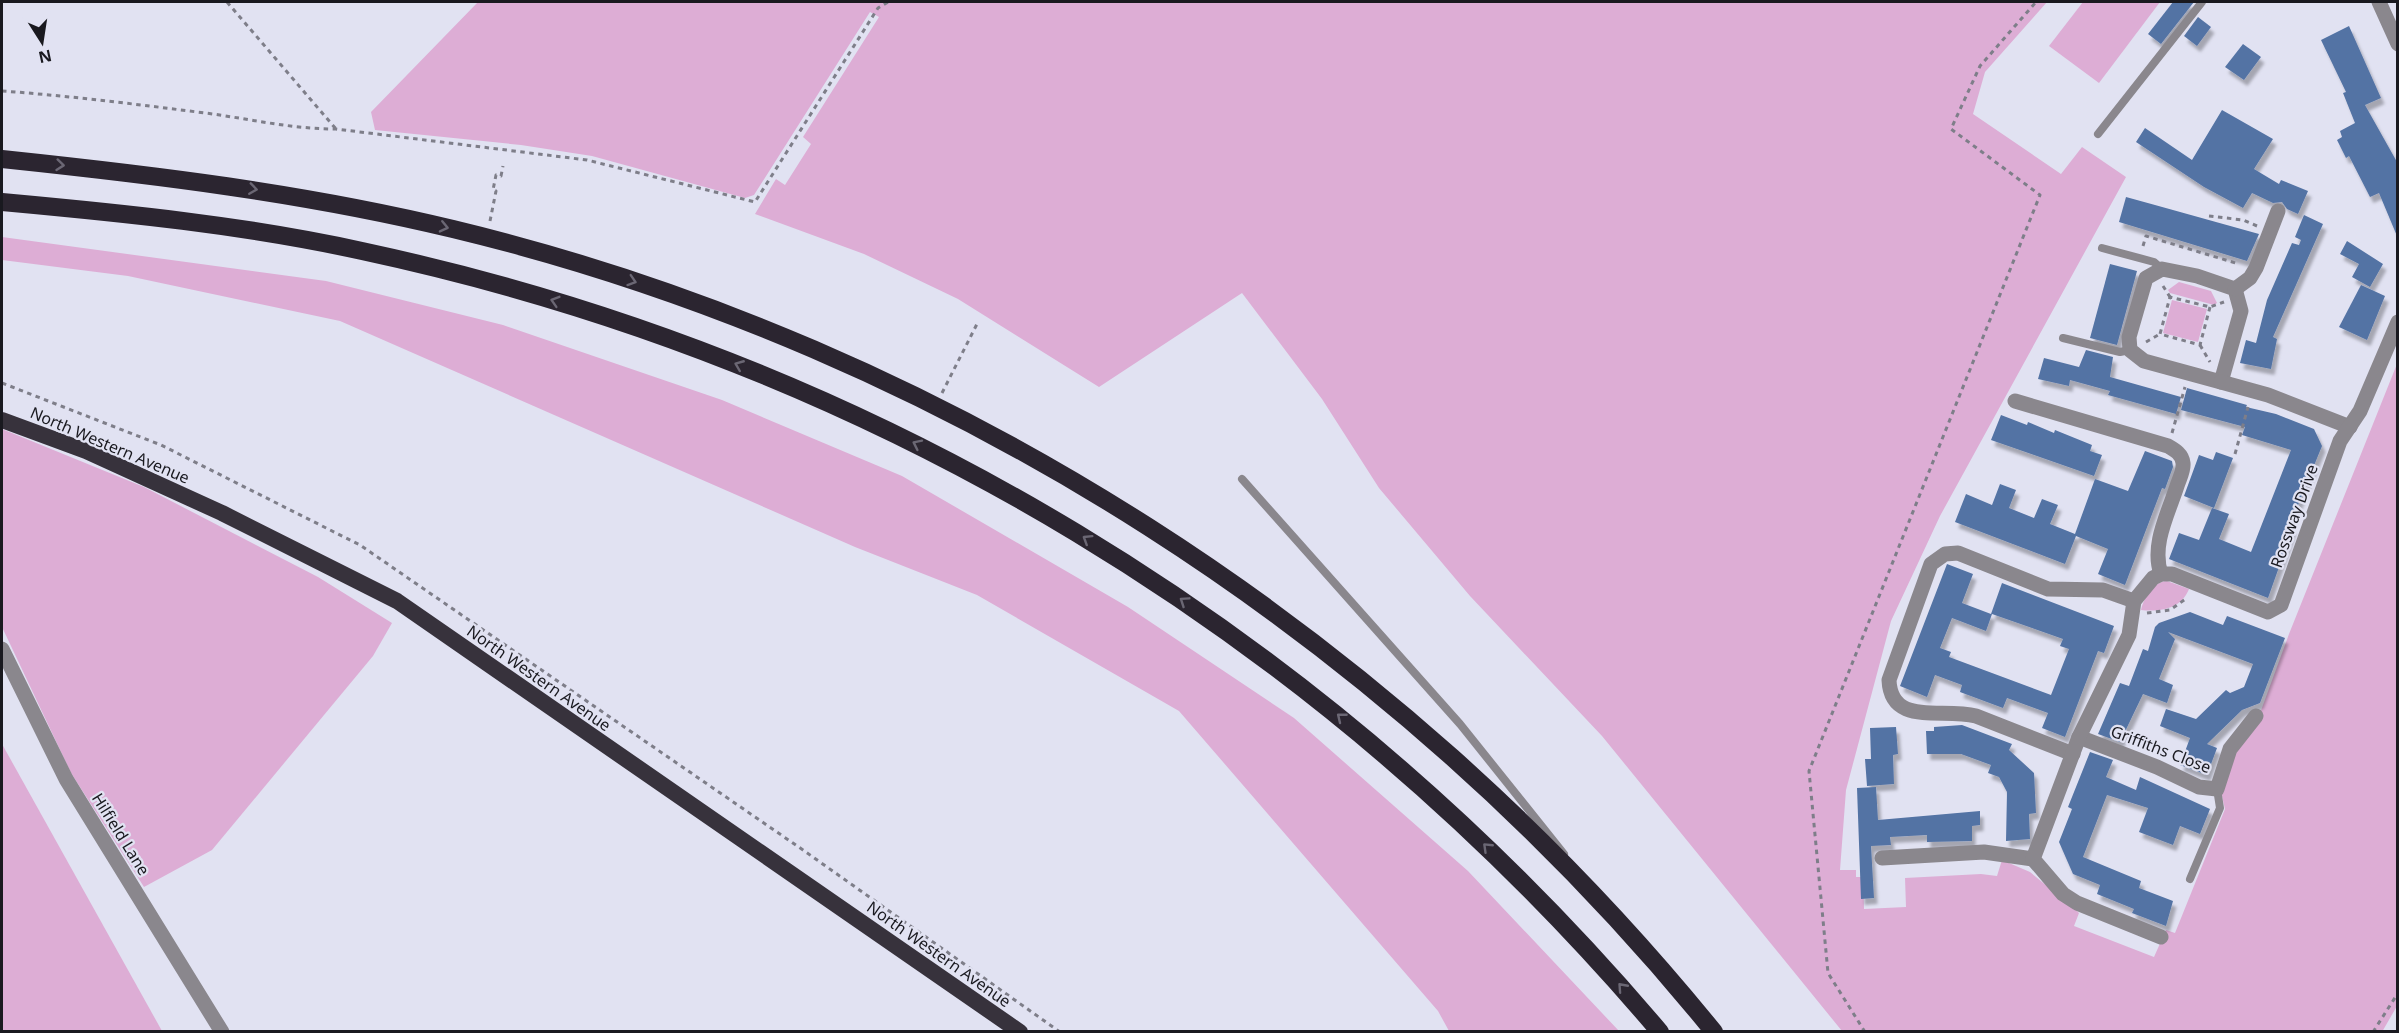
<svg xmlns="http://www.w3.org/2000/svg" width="2399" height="1033" font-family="'Noto Sans',sans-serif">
	<defs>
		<filter id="shadow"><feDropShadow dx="3.5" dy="6" stdDeviation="1.5" flood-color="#0004"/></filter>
	</defs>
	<rect width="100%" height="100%" fill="#e1e2f2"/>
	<g fill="#ddadd5">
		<path d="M478 2H2047L1985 72 1973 114 2061 174 2082 147 2126 177 1940 516 1891 621 1846 790 1840 870H1856V877H1863L1864 909 1906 907 1905 878 1981 874 1997 876 2002 860 2030 872 2076 910 2079 913 2074 926 2154 957 2166 930 2175 933 2225 809 2221 792 2229 761 2256 724 2289 634 2397 364V1006L2382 1032 1842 1031 1602 736 1470 596 1379 488 1322 399 1242 293 1099 387 958 299 864 254 755 214 776 179 785 185 811 144 803 137 879 17 870 12 754 195 745 198 592 156 521 145 375 130 371 112Z"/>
		<path d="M2083 2H2160L2099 83 2049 46Z"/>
		<path d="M2 237 326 281 503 325 722 400 902 476 1128 607 1294 718 1468 871 1619 1031H1449L1438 1011 1179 711 977 595 855 547 340 321 128 276 2 260Z"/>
		<path d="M2179 282 2211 291 2217 303 2214 305 2170 293 2168 290Z"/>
		<path d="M2172 300 2207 309 2198 342 2163 333Z"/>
		<path d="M2 429 144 487 318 577 392 623 373 656 212 850 144 887 71 773 2 627Z"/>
		<path d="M2167 581 2189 589C2181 609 2160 612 2141 610 2144 597 2153 582 2167 581Z"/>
		<path d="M2 744 162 1031H2Z"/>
	</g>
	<g fill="#5373a4" fill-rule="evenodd" filter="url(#shadow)">
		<path d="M2173 2H2194L2161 44 2148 34Z"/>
		<path d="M2198 17 2211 27 2197 46 2184 36Z"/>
		<path d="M2349 26 2381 98 2365 105 2397 162V236L2379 193 2370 197 2349 156 2346 158 2337 140 2342 137 2340 131 2355 123 2343 93 2346 92 2321 40Z"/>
		<path d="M2243 44 2261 57 2244 80 2225 67Z"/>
		<path d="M2222 110 2273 139 2254 169 2279 184 2281 180 2308 191 2298 214 2287 209 2282 202 2273 203 2252 193 2243 208 2204 187 2136 142 2145 128 2192 160Z"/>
		<path d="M2126 197 2155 205 2259 234 2247 261 2119 222Z"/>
		<path d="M2304 215 2323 224 2273 337 2277 339 2271 369 2240 363 2246 340 2256 343 2267 300 2292 243 2299 245 2301 240 2295 237Z"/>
		<path d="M2347 241 2383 264 2370 287 2352 277 2359 264 2340 254Z"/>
		<path d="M2110 264 2137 271 2117 345 2090 338Z"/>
		<path d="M2361 285 2385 296 2367 340 2339 327Z"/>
		<path d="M2086 350 2113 357 2110 377 2181 397 2176 414 2108 395 2110 391 2070 380 2069 386 2038 379 2044 358 2079 367Z"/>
		<path d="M2187 388 2247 405 2246 407 2276 414 2314 429 2322 446 2289 527 2293 528 2268 598 2169 559 2179 533 2199 540 2212 508 2229 514 2219 539 2251 552 2291 450 2242 435 2245 427 2181 410Z"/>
		<path d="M2001 415 2027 425 2028 422 2054 433 2055 430 2092 445 2090 451 2102 455 2094 476 1991 440Z"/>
		<path d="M2145 451 2172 461 2173 467 2165 489 2162 488 2125 585 2098 574 2108 549 2076 536 2065 564 1955 522 1966 494 1992 505 2000 484 2016 490 2009 508 2034 518 2042 499 2058 505 2050 524 2075 534 2095 479 2128 491Z"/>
		<path d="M2216 452 2233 458 2214 508 2184 496 2199 455 2213 460Z"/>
		<path d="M1947 564 1973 574 1962 603 1991 614 2002 583 2114 626 2104 653 2098 651 2065 737 2042 728 2048 713 2007 698 2003 708 1960 692 1962 685 1935 675 1927 697 1900 686ZM1992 614 2063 639 2060 646 2069 649 2051 695 1949 657 1951 652 1940 648 1952 618 1986 631Z"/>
		<path d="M2190 612 2223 625 2227 616 2285 638 2260 703 2242 710 2207 744 2217 748 2207 775 2180 765 2190 738 2160 726 2166 709 2196 719 2226 690 2230 693 2244 687 2253 664 2168 632 2175 639 2159 679 2173 685 2167 703 2143 694 2120 742 2098 734 2120 683 2129 686 2143 649 2148 651 2155 627 2159 623Z"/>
		<path d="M1962 725 2012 744 2009 750 2034 773 2036 813 2029 814 2030 839 2006 841 2007 792 1999 777 1988 773 1991 765 1961 754H1927L1926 731H1934V727Z"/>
		<path d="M1896 727 1898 754 1893 755 1894 784 1867 786 1865 759H1871L1870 728Z"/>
		<path d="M2090 752 2113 760 2106 777 2136 790 2140 777 2210 809 2200 834 2180 826 2173 845 2139 832 2148 808 2107 795 2083 857 2141 881 2139 888 2173 901 2166 926 2132 913 2134 909 2097 894 2100 885 2073 874 2059 842 2072 809 2068 807Z"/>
		<path d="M1876 787 1878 820 1980 811V825L1972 826V841L1927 842V835L1890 837 1891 845 1871 846 1874 898 1861 899 1857 788Z"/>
	</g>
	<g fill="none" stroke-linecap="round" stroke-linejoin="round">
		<g stroke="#7e7e89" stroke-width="3" stroke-dasharray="4.5 4.5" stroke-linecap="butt">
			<path d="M227 2 336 129"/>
			<path d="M2 91C72 96 142 105 213 114 254 120 294 129 336 129L587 160 755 202 878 8 888 2"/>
			<path d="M2209 216 2243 220 2257 226"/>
			<path d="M490 221 496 191 493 190 496 175 501 176 503 166"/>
			<path d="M2143 246 2146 236 2239 264"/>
			<path d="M2163 286 2170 297"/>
			<path d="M2210 307 2200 345 2160 334 2170 297 2210 307 2224 302"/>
			<path d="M2146 342 2160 334"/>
			<path d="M2200 345 2210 362"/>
			<path d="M2 383 161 445 360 545 803 850 1060 1032"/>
			<path d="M942 393 978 322"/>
			<path d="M2172 433 2185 387"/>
			<path d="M2235 454 2248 407"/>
			<path d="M2147 613 2170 610 2187 598"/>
			<path d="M1865 1032 1828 973 1809 771 2040 195 1951 129 1980 66 2036 2"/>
			<path d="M2373 1032 2398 993"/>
		</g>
		<g stroke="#8a878d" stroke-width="8">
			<path d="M2098 134 2202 2"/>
			<path d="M2102 248 2154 262 2162 269"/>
			<path d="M2063 338 2120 352 2130 350"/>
			<path d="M1242 479 1460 724 1564 854"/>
			<path d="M2190 879 2220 808 2217 789"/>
		</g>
		<g stroke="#8a878d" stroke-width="15">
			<path d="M2162 269 2197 276 2235 289 2241 311 2221 382 2144 361 2130 350 2129 337 2146 278Z"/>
			<path d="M2235 289 2250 278 2256 268 2278 211"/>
			<path d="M2221 382 2268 395 2350 427"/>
			<path d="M2015 401 2168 446C2175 450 2182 454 2183 463 2184 471 2179 479 2177 486 2168 514 2151 545 2161 574"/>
			<path d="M2 649 66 779 222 1032"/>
			<path d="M2079 737 2157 767 2199 787 2217 789 2230 749 2256 716"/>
			<path d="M2073 754 1976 716C1942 707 1891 727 1889 680L1931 564 1945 554 1958 553 2048 589 2103 590 2134 601"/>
			<path d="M1882 858 1984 852 2033 859"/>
			<path d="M2161 937 2077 903 2063 894 2033 859 2079 737 2129 635 2134 601 2153 578 2161 574H2172L2268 612 2281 605 2340 441 2360 411 2398 322"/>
		</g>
		<path stroke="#8a878d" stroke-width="15" d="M2379 2 2398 44"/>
		<path stroke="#37323c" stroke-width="16" d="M2 420 86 451 222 513 397 601 1020 1032"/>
		<g stroke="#2b2530" stroke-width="18">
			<path d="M2 159C154 175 304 193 453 229 947 348 1395 638 1714 1032"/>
			<path d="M2 202C122 213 244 225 362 251 875 361 1321 632 1660 1032"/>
		</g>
	</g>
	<defs><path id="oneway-chevron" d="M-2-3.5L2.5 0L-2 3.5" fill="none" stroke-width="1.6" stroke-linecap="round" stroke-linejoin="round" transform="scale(1.5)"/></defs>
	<g stroke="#6b6774">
		<use href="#oneway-chevron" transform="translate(60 165) rotate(6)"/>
		<use href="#oneway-chevron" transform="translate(253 189) rotate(8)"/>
		<use href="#oneway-chevron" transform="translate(444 227) rotate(13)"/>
		<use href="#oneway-chevron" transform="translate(632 281) rotate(18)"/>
		<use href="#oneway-chevron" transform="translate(555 301) rotate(-163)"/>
		<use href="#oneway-chevron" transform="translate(739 365) rotate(-158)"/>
		<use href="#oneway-chevron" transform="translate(917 444) rotate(-154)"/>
		<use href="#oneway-chevron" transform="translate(1087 539) rotate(-148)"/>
		<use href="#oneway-chevron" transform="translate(1184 601) rotate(-146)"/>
		<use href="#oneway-chevron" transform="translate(1341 717) rotate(-141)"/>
		<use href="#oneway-chevron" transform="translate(1487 847) rotate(-136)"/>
		<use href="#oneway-chevron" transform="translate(1622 987) rotate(-132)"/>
	</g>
	<g text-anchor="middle" stroke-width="4.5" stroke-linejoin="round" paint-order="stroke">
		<g font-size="16" fill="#19191f" stroke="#e1e2f2">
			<text transform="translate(110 445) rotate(23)" y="6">North Western Avenue</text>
			<text transform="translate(2294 516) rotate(-70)" y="6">Rossway Drive</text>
			<text transform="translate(539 678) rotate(35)" y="6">North Western Avenue</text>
			<text transform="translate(2161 749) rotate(21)" y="6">Griffiths Close</text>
			<text transform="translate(121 834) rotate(58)" y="6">Hilfield Lane</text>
			<text transform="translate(939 954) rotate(35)" y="6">North Western Avenue</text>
		</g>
	</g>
	<rect width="2399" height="1033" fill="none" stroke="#19191f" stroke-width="6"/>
	<g transform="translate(42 42) rotate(168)" stroke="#e1e2f2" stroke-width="4.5" paint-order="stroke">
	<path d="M0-4.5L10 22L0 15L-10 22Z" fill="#19191f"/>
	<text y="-9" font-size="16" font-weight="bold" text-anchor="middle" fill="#19191f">N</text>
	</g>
</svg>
